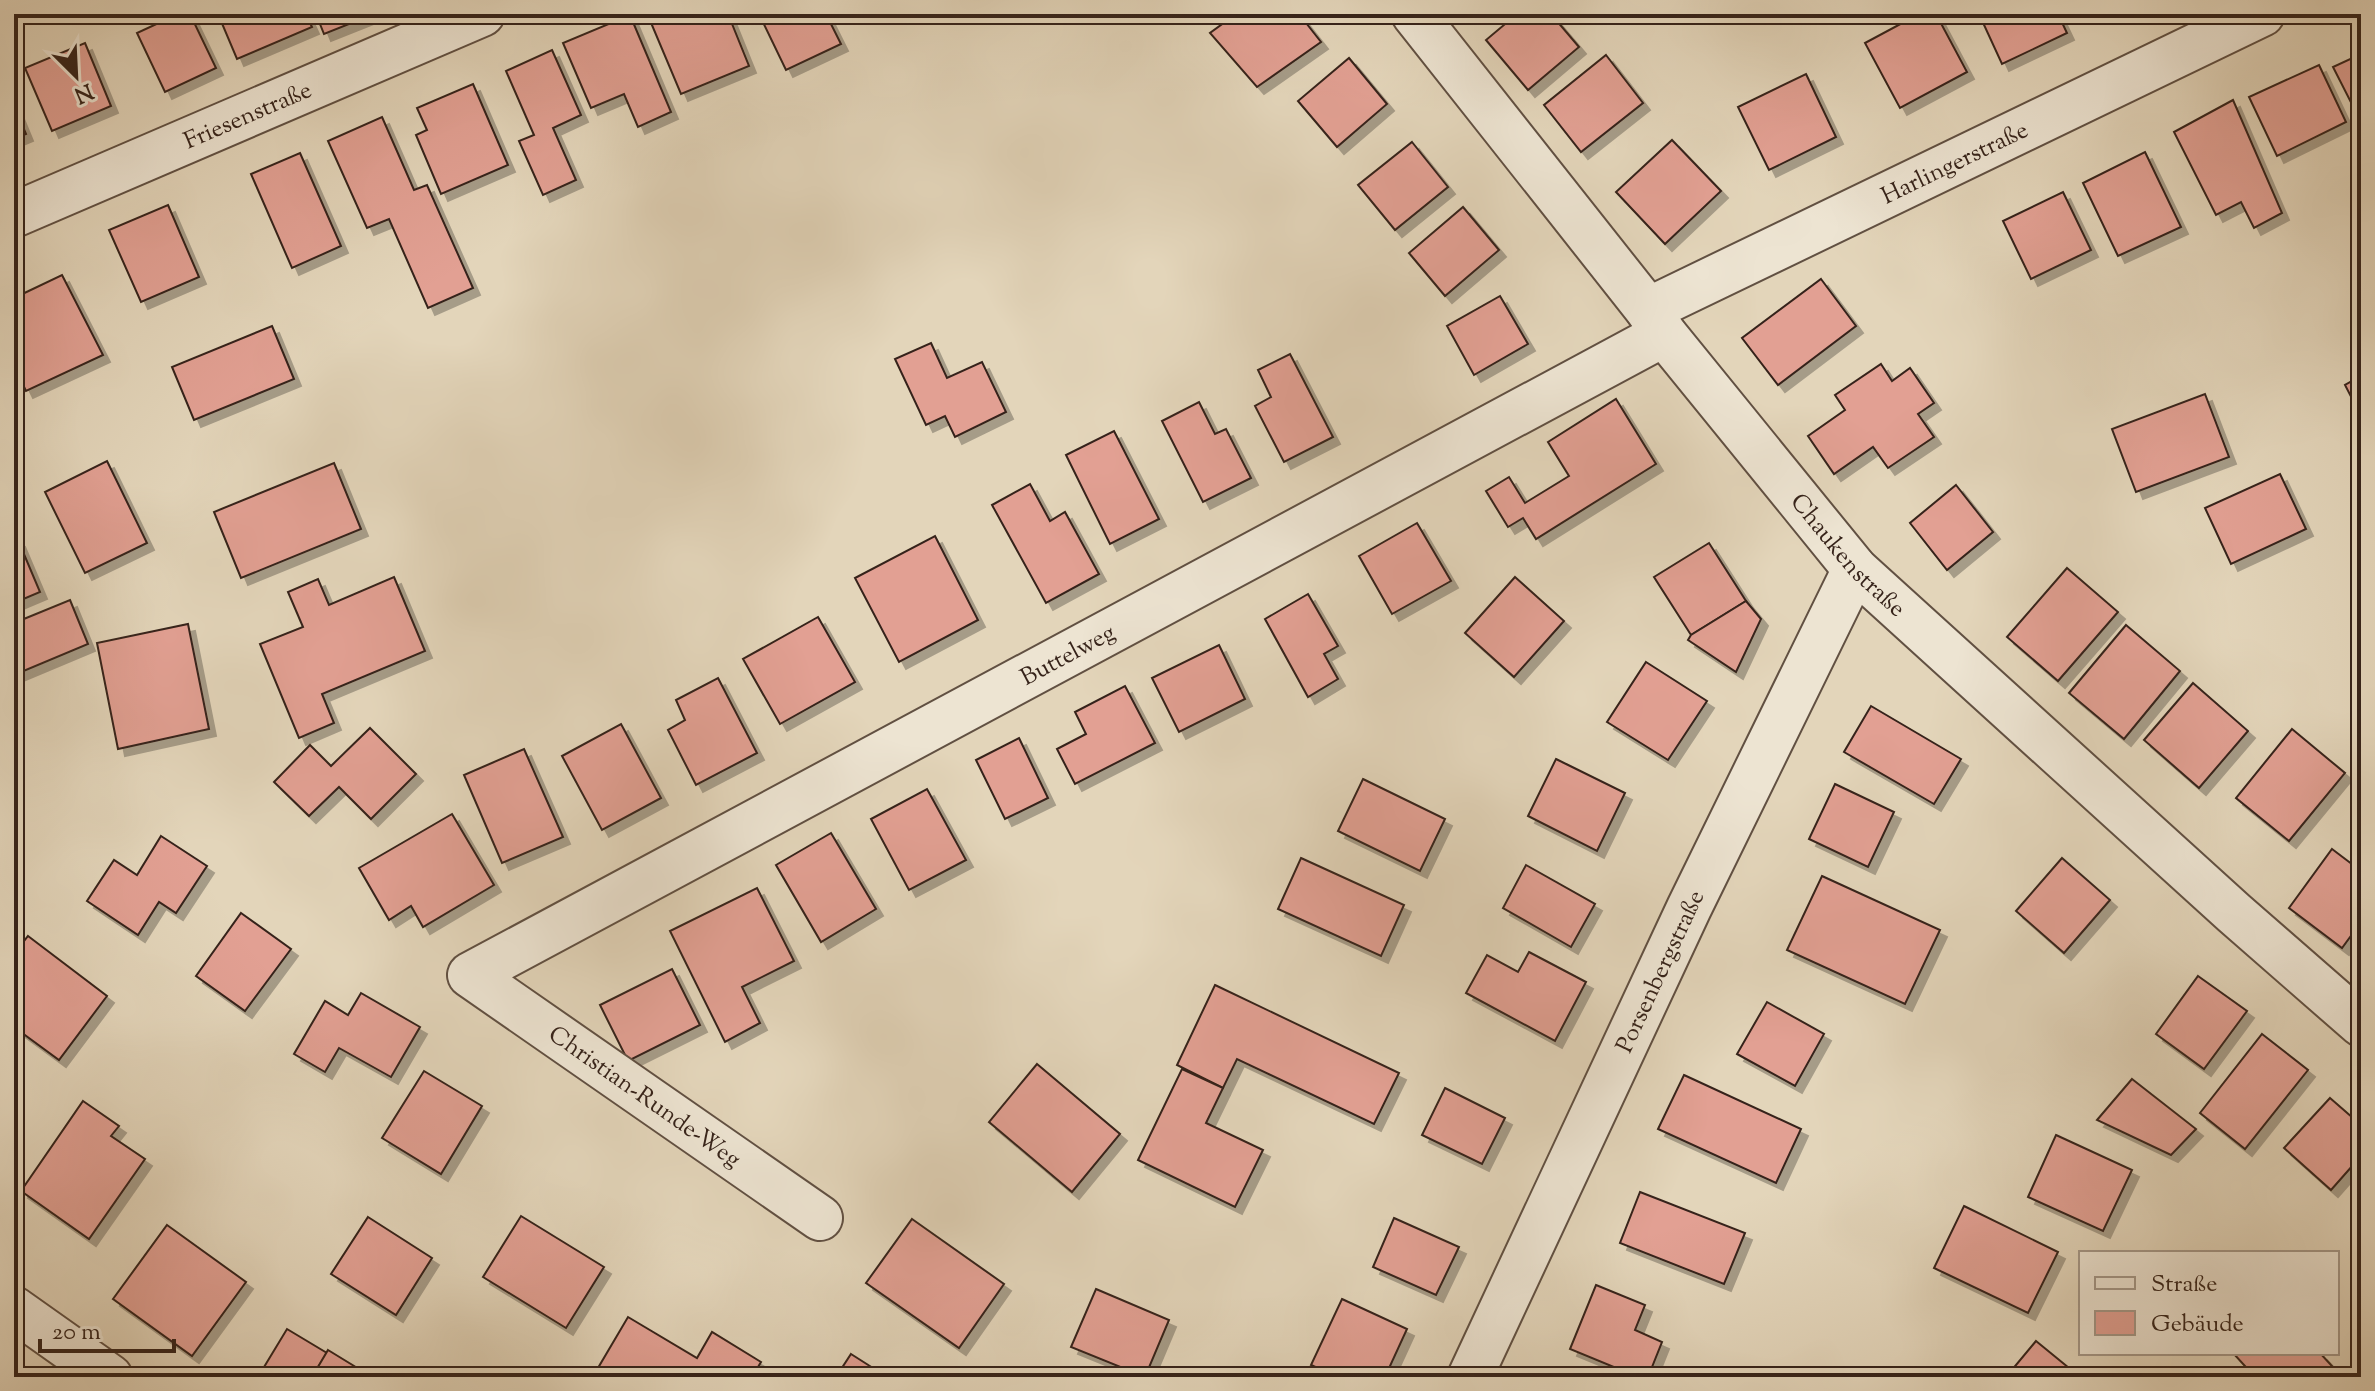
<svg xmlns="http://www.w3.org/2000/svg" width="2375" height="1391" font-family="'Sorts Mill Goudy',serif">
	<defs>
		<filter id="shadow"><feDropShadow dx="7" dy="7" stdDeviation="0" flood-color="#0004"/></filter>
	</defs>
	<rect width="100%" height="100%" fill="#e3d5ba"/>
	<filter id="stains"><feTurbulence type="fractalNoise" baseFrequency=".0025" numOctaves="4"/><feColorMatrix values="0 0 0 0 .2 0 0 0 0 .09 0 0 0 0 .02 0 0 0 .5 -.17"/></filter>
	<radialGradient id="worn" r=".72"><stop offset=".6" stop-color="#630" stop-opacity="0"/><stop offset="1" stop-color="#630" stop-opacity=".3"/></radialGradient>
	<g fill="#e2a093" stroke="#36231a" stroke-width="2" filter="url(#shadow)">
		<path d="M178 14H190L216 68 165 92 137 33Z"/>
		<path d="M218 14H306L312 27 237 59Z"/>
		<path d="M316 14H374L324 34Z"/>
		<path d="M659 14H728L749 66 681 94 649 18Z"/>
		<path d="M759 14H826L841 44 786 70Z"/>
		<path d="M1236 14H1299L1321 42 1257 87 1210 33Z"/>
		<path d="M1517 14H1551L1579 47 1528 90 1486 40Z"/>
		<path d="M1919 14H1936L1967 72 1900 108 1865 43Z"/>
		<path d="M1979 14H2058L2067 33 2002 64Z"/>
		<path d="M630 15 671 112 638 127 624 94 591 108 563 43Z"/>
		<path d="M85 43 111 106 52 131 25 68Z"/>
		<path d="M552 50 581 115 553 128 576 180 543 195 519 141 534 135 506 71Z"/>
		<path d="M2361 54V122L2333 67Z"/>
		<path d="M1606 55 1643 103 1581 152 1544 105Z"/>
		<path d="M1349 58 1387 104 1337 147 1298 101Z"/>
		<path d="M2319 65 2346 122 2277 156 2249 97Z"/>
		<path d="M1806 74 1836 137 1769 170 1738 107Z"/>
		<path d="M473 84 508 165 441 194 416 135 427 130 417 108Z"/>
		<path d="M2233 100 2282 213 2254 228 2241 202 2216 215 2174 132Z"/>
		<path d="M14 105 26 134 14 139Z"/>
		<path d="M382 117 414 190 427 185 473 288 428 308 389 219 367 228 328 141Z"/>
		<path d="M1672 140 1721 191 1665 244 1616 192Z"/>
		<path d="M1412 142 1448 187 1395 230 1358 185Z"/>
		<path d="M2145 152 2181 227 2118 256 2083 183Z"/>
		<path d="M300 153 341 246 292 268 251 174Z"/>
		<path d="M2063 192 2091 250 2031 279 2003 221Z"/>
		<path d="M168 205 199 277 141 302 109 230Z"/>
		<path d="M1463 207 1499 250 1445 296 1409 253Z"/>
		<path d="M62 275 103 355 26 391 14 366V298Z"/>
		<path d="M1821 279 1856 326 1778 385 1742 338Z"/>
		<path d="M1500 296 1528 344 1474 375 1447 326Z"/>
		<path d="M272 326 294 379 194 420 172 367Z"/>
		<path d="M931 343 947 378 982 362 1006 412 955 437 945 416 926 425 895 359Z"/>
		<path d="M1290 354 1333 437 1284 462 1255 406 1271 397 1258 370Z"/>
		<path d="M1881 364 1892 381 1910 368 1934 403 1918 414 1934 437 1888 468 1873 447 1834 474 1808 436 1845 410 1835 395Z"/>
		<path d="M2361 376V416L2345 385Z"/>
		<path d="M2205 394 2229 457 2136 492 2112 429Z"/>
		<path d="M1616 399 1656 464 1536 539 1523 518 1508 527 1486 491 1509 477 1525 503 1569 476 1548 442Z"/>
		<path d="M1199 402 1215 434 1226 429 1251 478 1203 502 1162 421Z"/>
		<path d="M1114 431 1159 519 1110 544 1066 455Z"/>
		<path d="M107 461 147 543 85 573 45 492Z"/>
		<path d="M334 463 361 529 241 578 214 512Z"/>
		<path d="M2280 474 2306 529 2231 564 2205 508Z"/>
		<path d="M1030 484 1050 521 1065 512 1099 574 1046 603 992 505Z"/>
		<path d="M1956 485 1993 532 1947 570 1910 523Z"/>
		<path d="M1417 523 1451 581 1392 614 1359 556Z"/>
		<path d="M935 536 978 620 899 662 855 578Z"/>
		<path d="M18 540 40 592 14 603V542Z"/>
		<path d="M1709 543 1746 601 1691 635 1654 577Z"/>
		<path d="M2067 568 2118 612 2058 681 2007 637Z"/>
		<path d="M394 577 425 651 322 694 334 723 299 738 260 644 303 627 288 592 318 579 329 605Z"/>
		<path d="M1515 577 1564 621 1514 677 1465 633Z"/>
		<path d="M1308 594 1338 646 1324 654 1338 679 1308 697 1265 619Z"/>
		<path d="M70 600 88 644 14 675V623Z"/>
		<path d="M1746 601 1761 619 1736 672 1688 640 1691 635Z"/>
		<path d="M818 617 855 682 780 724 743 659Z"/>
		<path d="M188 624 209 729 118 749 97 643Z"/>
		<path d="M2126 625 2180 671 2124 739 2069 693Z"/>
		<path d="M1219 645 1245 699 1179 732 1152 678Z"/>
		<path d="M1646 662 1707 701 1668 760 1607 722Z"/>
		<path d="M718 678 757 753 696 785 668 730 685 720 676 700Z"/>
		<path d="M2193 683 2248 731 2199 788 2144 740Z"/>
		<path d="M1125 686 1155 743 1075 784 1057 749 1086 734 1075 712Z"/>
		<path d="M1871 706 1961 759 1934 804 1844 752Z"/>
		<path d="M621 724 661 798 602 830 562 756Z"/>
		<path d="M370 728 416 774 371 819 339 787 309 816 274 782 310 745 331 766Z"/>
		<path d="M2292 729 2345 773 2289 841 2236 798Z"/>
		<path d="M1019 738 1048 798 1005 819 976 760Z"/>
		<path d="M524 749 563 837 502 863 464 775Z"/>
		<path d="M1556 759 1625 793 1597 851 1528 816Z"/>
		<path d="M1363 779 1445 819 1420 871 1338 831Z"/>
		<path d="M1835 784 1894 812 1868 867 1809 839Z"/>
		<path d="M927 789 966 860 909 890 871 819Z"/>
		<path d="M452 814 494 885 423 927 411 906 389 920 359 868Z"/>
		<path d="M831 833 876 909 821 942 776 865Z"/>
		<path d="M161 836 207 866 176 913 159 902 138 935 87 901 114 860 137 875Z"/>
		<path d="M2332 849 2361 871V922L2342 948 2289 908Z"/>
		<path d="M1301 858 1404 905 1381 956 1278 909Z"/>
		<path d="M2062 858 2110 900 2064 953 2016 911Z"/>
		<path d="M1526 865 1595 904 1571 947 1503 908Z"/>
		<path d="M1822 876 1940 930 1905 1004 1787 950Z"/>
		<path d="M757 888 794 961 742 987 760 1023 725 1042 670 931Z"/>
		<path d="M241 913 291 949 245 1011 196 976Z"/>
		<path d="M28 936 107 996 59 1060 14 1027V954Z"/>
		<path d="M1529 952 1586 982 1555 1041 1466 993 1487 955 1518 972Z"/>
		<path d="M672 969 700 1025 628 1061 600 1005Z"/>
		<path d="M2198 976 2247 1011 2204 1069 2156 1034Z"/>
		<path d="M1215 985 1399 1073 1374 1124 1237 1059 1223 1088 1177 1065Z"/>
		<path d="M361 993 420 1027 391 1077 339 1048 325 1072 294 1054 325 1001 348 1015Z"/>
		<path d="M1767 1002 1824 1034 1795 1086 1737 1054Z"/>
		<path d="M2262 1034 2308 1070 2245 1149 2200 1113Z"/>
		<path d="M1037 1064 1120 1134 1072 1192 989 1122Z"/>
		<path d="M1182 1069 1223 1088 1206 1123 1263 1150 1235 1207 1138 1160Z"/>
		<path d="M424 1071 482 1106 441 1174 382 1138Z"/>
		<path d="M1684 1075 1801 1129 1776 1183 1658 1129Z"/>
		<path d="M2132 1079 2196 1129 2171 1155 2097 1120Z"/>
		<path d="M1445 1088 1505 1118 1482 1164 1422 1135Z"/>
		<path d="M2330 1098 2361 1125V1156L2331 1190 2284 1148Z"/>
		<path d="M83 1101 119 1126 111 1136 145 1159 89 1239 21 1191Z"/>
		<path d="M2056 1135 2132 1170 2103 1231 2028 1197Z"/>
		<path d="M1640 1192 1745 1233 1724 1284 1620 1243Z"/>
		<path d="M1964 1206 2058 1252 2028 1313 1934 1268Z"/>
		<path d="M521 1216 604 1267 566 1328 483 1277Z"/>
		<path d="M368 1217 432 1258 396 1315 331 1274Z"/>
		<path d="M1394 1218 1459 1247 1436 1295 1373 1267Z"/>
		<path d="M912 1219 1004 1284 959 1348 866 1283Z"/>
		<path d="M167 1225 246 1282 192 1356 113 1299Z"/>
		<path d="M1596 1285 1645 1305 1635 1330 1662 1342 1648 1377H1638L1570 1349Z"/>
		<path d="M1096 1289 1169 1320 1145 1377 1071 1347Z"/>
		<path d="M1342 1299 1407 1329 1385 1377H1338L1311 1365Z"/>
		<path d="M628 1317 697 1358 712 1332 761 1362 752 1377H614L598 1368Z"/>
		<path d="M287 1329 327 1353 312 1377H258Z"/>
		<path d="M2036 1341 2080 1377H2006Z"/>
		<path d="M328 1350 372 1377H312Z"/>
		<path d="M2233 1353H2320L2342 1377H2255Z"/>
		<path d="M851 1354 887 1377H836Z"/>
	</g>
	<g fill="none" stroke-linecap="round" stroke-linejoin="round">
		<g stroke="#615042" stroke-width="48">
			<g id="street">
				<path id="s1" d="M1414 14 1648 310 1664 334 1855 569 2234 913 2361 1024"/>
				<path id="s2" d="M14 215 482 14"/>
				<path id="s3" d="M1648 310 2262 14"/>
				<path id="s4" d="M820 1218 470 975 1664 334"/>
				<path d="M14 1309 110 1377"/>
				<path id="s5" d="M1470 1377 1689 908 1855 569"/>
			</g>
		</g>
		<use href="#street" stroke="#ede4d2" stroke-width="44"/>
	</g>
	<g text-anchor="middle" stroke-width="6" stroke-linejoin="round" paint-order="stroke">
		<g font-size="24" fill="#36231a" stroke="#ede4d2">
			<text dy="8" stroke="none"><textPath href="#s2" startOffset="254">Friesenstraße</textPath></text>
			<text dy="8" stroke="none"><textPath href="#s3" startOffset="340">Harlingerstraße</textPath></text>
			<text dy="8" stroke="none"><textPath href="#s1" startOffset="694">Chaukenstraße</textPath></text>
			<text dy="8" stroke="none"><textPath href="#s4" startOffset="1104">Buttelweg</textPath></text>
			<text dy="8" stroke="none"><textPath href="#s5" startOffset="448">Porsenbergstraße</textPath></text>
			<text transform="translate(645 1096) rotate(35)" y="8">Christian-Runde-Weg</text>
		</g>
	</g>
	<rect width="2375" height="1391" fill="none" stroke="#e3d5ba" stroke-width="48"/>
	<rect x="16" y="16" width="2343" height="1359" fill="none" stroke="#36231a" stroke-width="4"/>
	<rect x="24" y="24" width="2327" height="1343" fill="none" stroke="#36231a" stroke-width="2"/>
	<rect x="2079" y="1251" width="260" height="104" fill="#ede4d2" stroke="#a49788" stroke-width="2"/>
	<rect x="2095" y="1277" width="40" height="12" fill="#ede4d2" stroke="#a49788" stroke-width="2"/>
	<text x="2151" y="1291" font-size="24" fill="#36231a">Straße</text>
	<rect x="2095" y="1311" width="40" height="24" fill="#e2a093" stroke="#a49788" stroke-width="2"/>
	<text x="2151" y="1331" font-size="24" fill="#36231a">Gebäude</text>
	<g transform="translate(76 76) rotate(156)" stroke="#ede4d2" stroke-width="6" paint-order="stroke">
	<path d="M0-6L14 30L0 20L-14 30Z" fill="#36231a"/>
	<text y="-12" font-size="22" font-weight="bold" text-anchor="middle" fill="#36231a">N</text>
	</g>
	<path d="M40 1339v12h134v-12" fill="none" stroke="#36231a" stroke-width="4"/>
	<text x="52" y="1339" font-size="24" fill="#36231a" stroke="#ede4d2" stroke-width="6" paint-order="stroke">20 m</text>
	<rect width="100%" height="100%" filter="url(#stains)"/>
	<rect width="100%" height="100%" fill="url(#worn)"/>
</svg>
